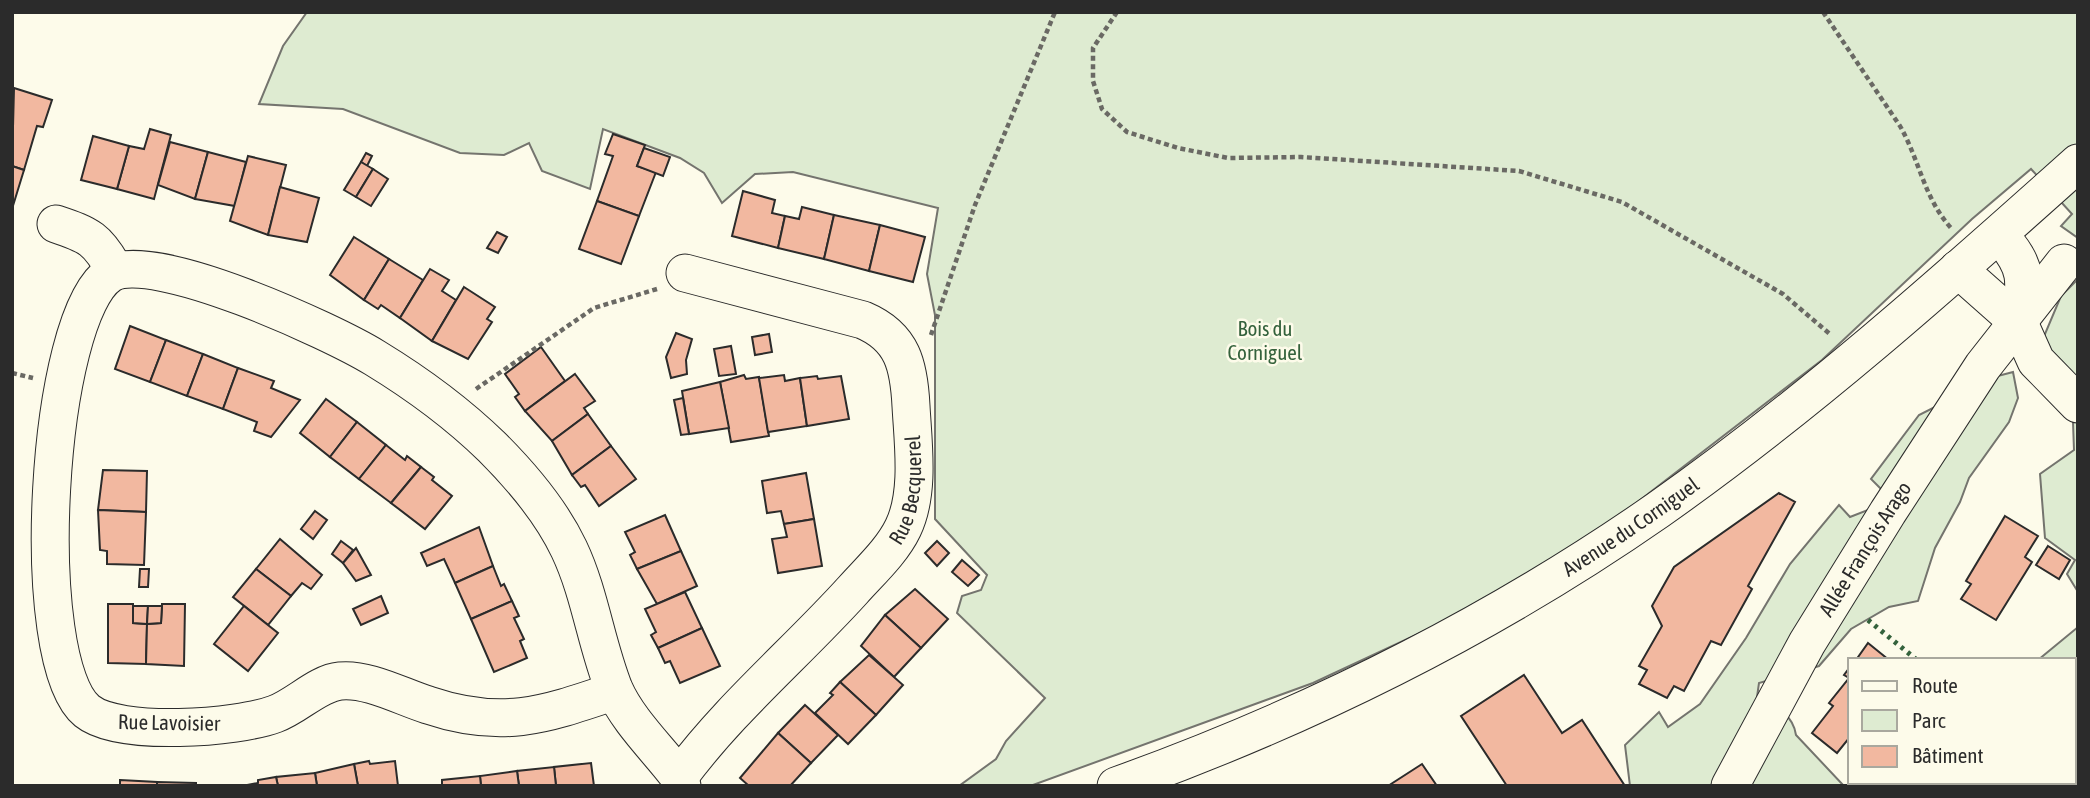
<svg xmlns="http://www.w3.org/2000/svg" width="2090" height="798" font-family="'Asap Condensed',sans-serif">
	<rect width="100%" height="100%" fill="#fdfbea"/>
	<g fill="#deebd1" stroke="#74746e" stroke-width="2">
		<path d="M307 12H2078V238L2061 226 2072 214 2031 169 1972 219 1822 360 1622 514 1491 600 1313 683 1033 785 959 786 996 759 1006 741 1045 698 957 613 962 596 981 590 987 575 935 519V315L927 274 938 208 793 172 755 174 722 203 704 173 680 158 603 129 590 189 542 171 529 143 504 155 460 153 343 109 259 104 283 46Z"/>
		<path d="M2078 279V382L2042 341 2061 296Z"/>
		<path d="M2013 372 2018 398 2009 422 1969 478 1960 502 1935 548 1918 601 1889 607 1851 629 1819 666 1759 683 1757 697C1775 706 1793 714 1796 735L1844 786H1630L1625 745 1659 712 1668 727 1700 704 1746 638 1790 564 1839 505 1850 517 1873 508 1883 491 1871 479 1919 415 1994 377Z"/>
		<path d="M2078 419V592L2067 574 2075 560 2045 538 2040 474 2074 450 2073 422Z"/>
		<path d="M2078 627V738L2075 740 2074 660H2038Z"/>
	</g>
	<g fill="#f2b8a0" stroke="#2b2b2b" stroke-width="2">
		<path d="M14 88 52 100 43 127 37 126 24 170 12 166Z"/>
		<path d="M150 129 171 135 154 199 117 189 129 146 144 149Z"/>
		<path d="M613 134 645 145 637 166 656 172 639 216 597 201 613 156 605 154Z"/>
		<path d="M93 136 129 146 117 189 81 180Z"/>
		<path d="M170 142 208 152 195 199 158 185Z"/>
		<path d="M644 148 670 157 663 176 637 166Z"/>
		<path d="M208 152 246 162 235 206 195 199Z"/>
		<path d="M366 153 372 156 367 166 361 162Z"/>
		<path d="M248 156 286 165 268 235 230 221Z"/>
		<path d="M361 162 373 169 356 197 344 190Z"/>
		<path d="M12 166 24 170 12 209Z"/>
		<path d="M373 169 388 179 371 206 356 197Z"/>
		<path d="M280 187 319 198 307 242 268 235Z"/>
		<path d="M743 191 775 200 772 213 785 216 778 248 732 236Z"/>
		<path d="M597 201 639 216 621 264 579 249Z"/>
		<path d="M802 207 834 215 824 259 778 248 785 216 799 219Z"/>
		<path d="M834 215 880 225 869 271 824 259Z"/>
		<path d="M880 225 925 237 913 282 869 271Z"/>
		<path d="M497 232 507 237 498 253 487 248Z"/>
		<path d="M354 237 389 259 364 300 330 275Z"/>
		<path d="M389 259 423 280 400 318 381 305 378 309 364 300Z"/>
		<path d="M430 269 449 280 442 291 456 300 432 341 400 318Z"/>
		<path d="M464 287 495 307 487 319 492 322 468 359 432 341Z"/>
		<path d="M130 326 166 340 150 382 115 369Z"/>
		<path d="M676 333 692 339 686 360 687 374 671 378 666 357Z"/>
		<path d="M769 334 772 352 755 355 752 337Z"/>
		<path d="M166 340 203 354 187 396 150 382Z"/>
		<path d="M731 346 736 374 719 376 714 349Z"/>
		<path d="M541 347 565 381 525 411 515 397 519 394 505 374Z"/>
		<path d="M203 354 238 368 223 409 187 396Z"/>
		<path d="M238 368 274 381 271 388 300 400 271 437 254 431 257 422 223 409Z"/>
		<path d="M575 374 595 401 584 408 588 414 552 441 525 411Z"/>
		<path d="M744 375 746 379 759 377 769 436 731 442 720 382Z"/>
		<path d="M784 375 785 381 800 378 807 426 768 432 759 378Z"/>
		<path d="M817 376 818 379 841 376 849 419 807 426 800 378Z"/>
		<path d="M720 382 729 428 689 434 682 391Z"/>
		<path d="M683 398 689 434 681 435 674 400Z"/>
		<path d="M326 399 357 422 330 457 300 433Z"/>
		<path d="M588 414 611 446 572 475 552 441Z"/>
		<path d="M357 422 386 445 359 479 330 457Z"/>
		<path d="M386 445 405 460 407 456 421 467 391 503 359 479Z"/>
		<path d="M611 446 636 479 599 506 585 485 581 487 572 475Z"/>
		<path d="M421 467 434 477 432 480 452 496 425 529 391 503Z"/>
		<path d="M103 470 147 471 146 512 98 510Z"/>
		<path d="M806 473 814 519 784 524 781 511 767 513 762 481Z"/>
		<path d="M1779 493 1795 502 1748 586 1752 589 1721 645 1711 641 1684 691 1674 686 1667 698 1639 684 1647 670 1639 666 1662 626 1652 606 1674 567Z"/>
		<path d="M98 510 146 512 144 565 107 564V551L100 550Z"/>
		<path d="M315 511 327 520 313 539 301 529Z"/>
		<path d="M665 515 681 551 637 569 630 555 635 552 625 532Z"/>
		<path d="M2005 516 2038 536 2025 557 2032 562 1996 620 1961 599 1971 584 1966 581Z"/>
		<path d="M814 519 822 566 778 573 772 539 787 537 784 524Z"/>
		<path d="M479 527 493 566 455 583 444 559 427 566 421 553Z"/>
		<path d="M280 539 322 575 311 589 302 583 291 596 256 569Z"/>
		<path d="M341 541 353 550 343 563 332 554Z"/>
		<path d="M937 541 949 553 937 566 925 553Z"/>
		<path d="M2048 546 2070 560 2059 579 2036 565Z"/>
		<path d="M356 548 371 575 356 581 343 563Z"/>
		<path d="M681 551 697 586 657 604 637 569Z"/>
		<path d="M962 560 979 575 968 586 952 572Z"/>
		<path d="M493 566 501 586 504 584 512 601 471 619 455 583Z"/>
		<path d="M140 569H149L148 587H139Z"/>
		<path d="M256 569 291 596 268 625 233 597Z"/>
		<path d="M915 589 948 619 921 648 885 615Z"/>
		<path d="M685 592 702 628 658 648 651 635 656 632 645 609Z"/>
		<path d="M381 596 388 613 361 625 353 609Z"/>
		<path d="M512 601 519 616 514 618 524 639 520 641 527 658 494 672 471 619Z"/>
		<path d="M108 604H133V623L147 624 146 664 108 663Z"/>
		<path d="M162 604H185L184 666 146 664 147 624 161 623Z"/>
		<path d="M133 606H148L147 624 133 623Z"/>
		<path d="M148 606H162L161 623 147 624Z"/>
		<path d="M244 606 278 633 248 671 214 644Z"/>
		<path d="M885 615 921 648 894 677 861 646Z"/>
		<path d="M702 628 720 666 680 683 670 661 665 663 658 648Z"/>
		<path d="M1868 643 1889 660H1856Z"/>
		<path d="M869 655 903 685 876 715 840 682Z"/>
		<path d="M1850 667V737L1837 753 1812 733 1833 706 1829 703 1849 678 1844 675Z"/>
		<path d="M1524 675 1562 733 1582 720 1625 786H1507L1461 716Z"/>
		<path d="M840 682 876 715 848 744 815 713 833 695 830 693Z"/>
		<path d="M805 705 838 735 811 763 778 733Z"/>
		<path d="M778 733 811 763 790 786H749L740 778Z"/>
		<path d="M369 761 370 764 395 761 398 786H358L354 764Z"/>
		<path d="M591 763 594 786H556L554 767Z"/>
		<path d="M354 764 358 786H317L315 773Z"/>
		<path d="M1422 764 1437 786H1388Z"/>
		<path d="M554 767 556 786H519L517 771Z"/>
		<path d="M517 771 519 786H481L480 776Z"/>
		<path d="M315 773 317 786H278L276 777Z"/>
		<path d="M480 776 481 786H442V780Z"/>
		<path d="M276 777 278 786H242L258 783V780Z"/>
		<path d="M120 780 157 782V786H120Z"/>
		<path d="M157 782 196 783V786H157Z"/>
	</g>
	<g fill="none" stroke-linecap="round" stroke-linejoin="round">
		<g stroke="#2b2b2b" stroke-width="39">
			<g id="minor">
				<path d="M56 224C89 235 98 239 115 271"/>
				<path d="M1999 235C2028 266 2027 281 2019 323"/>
				<path d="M1958 269 2019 323 2036 361 2078 404"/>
				<path d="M615 691C544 715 502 730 428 705 402 697 368 678 340 681 318 683 297 706 275 714 238 728 119 737 87 711 26 661 46 315 110 274 151 248 333 332 375 358 416 383 457 413 492 447 521 476 551 511 569 549 590 593 596 644 614 689 628 721 658 749 679 777L682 786"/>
				<path id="s1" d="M679 777C730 708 796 653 853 590 870 571 892 551 903 528 920 493 913 443 911 406 909 366 903 337 863 320L685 273"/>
				<path id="s2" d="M1116 786C1308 717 1490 627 1658 510 1806 406 1943 284 2078 163"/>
				<path id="s3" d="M1730 786 1807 643 1888 512 1983 366 2064 263"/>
			</g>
		</g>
		<g stroke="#6a6964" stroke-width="4.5" stroke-dasharray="5 3.5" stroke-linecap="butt">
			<path d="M1117 12 1093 48V81L1102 109 1127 132 1178 148 1228 158 1301 157 1519 171 1622 202 1783 294 1831 335"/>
			<path d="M1823 12 1900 126C1920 161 1924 199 1952 229"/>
			<path d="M931 335 975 205 1055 12"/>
			<path d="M12 373 33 378"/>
			<path d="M476 389 594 308 657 289"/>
		</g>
		<use href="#minor" stroke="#fdfbea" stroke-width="37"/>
		<path stroke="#34623c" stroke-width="5" stroke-dasharray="3.5 5" stroke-linecap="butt" d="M1868 620 1917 660"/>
	</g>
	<g text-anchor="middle" stroke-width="5" stroke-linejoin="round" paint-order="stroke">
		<g font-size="21" fill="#34623c" stroke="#fdfbea">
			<text x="1265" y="336">Bois du<tspan x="1265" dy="24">Corniguel</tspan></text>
		</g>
		<g font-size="21" fill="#2b2b2b" stroke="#fdfbea">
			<text dy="7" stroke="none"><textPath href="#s1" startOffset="374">Rue Becquerel</textPath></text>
			<text dy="7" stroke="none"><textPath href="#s2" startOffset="578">Avenue du Corniguel</textPath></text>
			<text dy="7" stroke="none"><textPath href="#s3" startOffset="273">Allée François Arago</textPath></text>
			<text transform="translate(169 723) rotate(1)" y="7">Rue Lavoisier</text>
		</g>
	</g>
	<rect width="2090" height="798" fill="none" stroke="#2b2b2b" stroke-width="28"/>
	<rect x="1848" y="658" width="228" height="126" fill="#fdfbea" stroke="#a9a89e" stroke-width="2"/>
	<rect x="1862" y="681" width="35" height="10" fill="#fdfbea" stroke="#a9a89e" stroke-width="2"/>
	<text x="1912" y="693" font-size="21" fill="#2b2b2b">Route</text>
	<rect x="1862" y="710" width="35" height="21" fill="#deebd1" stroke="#a9a89e" stroke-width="2"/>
	<text x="1912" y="728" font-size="21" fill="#2b2b2b">Parc</text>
	<rect x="1862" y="746" width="35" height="21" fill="#f2b8a0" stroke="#a9a89e" stroke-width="2"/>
	<text x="1912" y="763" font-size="21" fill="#2b2b2b">Bâtiment</text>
</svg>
